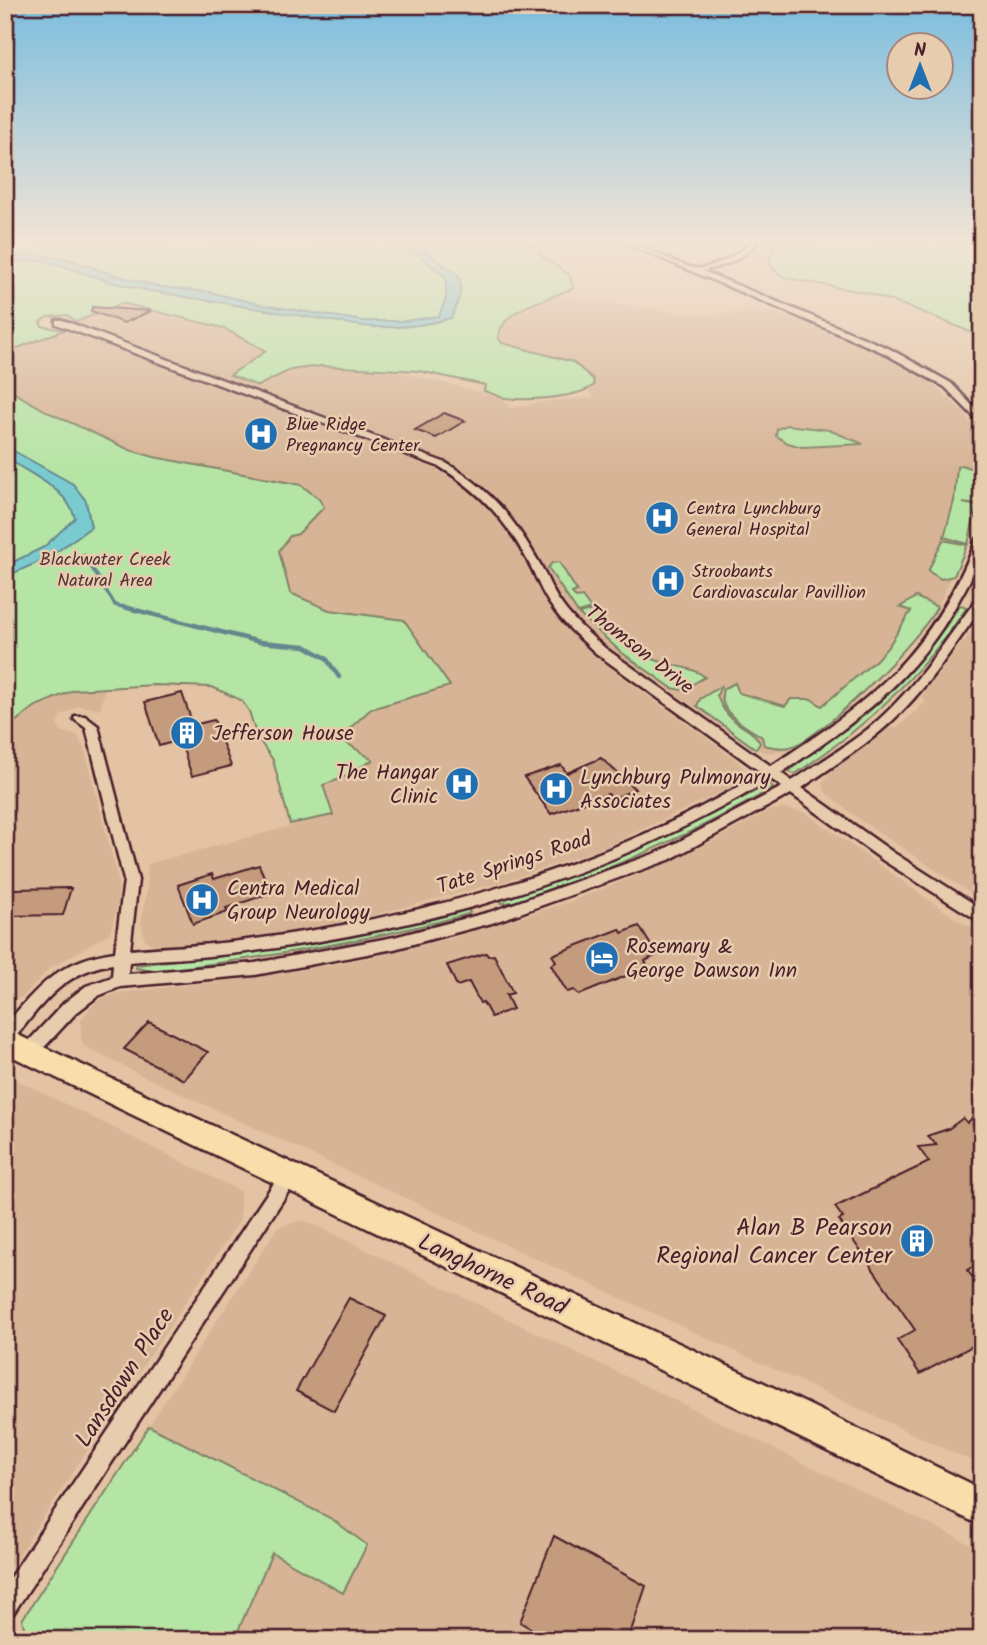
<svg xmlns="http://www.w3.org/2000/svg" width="987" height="1645" font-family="Kalam,sans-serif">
	<rect width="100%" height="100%" fill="#e3c3a3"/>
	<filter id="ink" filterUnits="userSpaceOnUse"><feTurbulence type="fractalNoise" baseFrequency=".0143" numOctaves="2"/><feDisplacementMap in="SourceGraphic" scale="14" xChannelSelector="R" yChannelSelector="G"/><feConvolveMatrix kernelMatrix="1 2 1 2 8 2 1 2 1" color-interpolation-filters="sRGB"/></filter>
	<g filter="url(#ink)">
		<g fill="#d7b496">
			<path d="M539 293 696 315 773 312 828 330 898 359 936 387 965 413 981 446 978 505 971 530 964 553 937 607 898 655 849 702 788 752H764L744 742 641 670 620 675 735 759 745 771 738 784 605 847 509 880 339 924 250 940 172 949 157 947 145 940 141 924 147 890 148 864 332 815 323 788 372 760 339 738 371 709 449 685 404 620 329 610 290 593 279 551 290 536 302 485 154 457 130 450 16 394 5 385V353L64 330 432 467 460 483 473 476 433 455 76 322 122 303 504 398 509 408 549 401 593 398 583 379 459 346Z"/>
			<path d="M982 618V901L856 817 826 793 822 782 830 772 887 728 898 727 926 702 921 696Z"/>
			<path d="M105 688 100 709 79 706 60 716 57 724 61 731 78 736 85 751 118 879 119 900 110 933 49 969 23 997 5 1002V732L12 724 36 706 74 690Z"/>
			<path d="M786 808 806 813 959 921 982 933V1466L143 1076 84 1046 81 1038V1020L90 1008 100 999 117 993 258 977 347 962 448 939 566 903 635 876 699 848 769 811Z"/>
			<path d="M5 1074 240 1191V1220L5 1575Z"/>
			<path d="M299 1221 309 1222 982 1550V1640H234L272 1553 367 1545 332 1519 149 1426 277 1228Z"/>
		</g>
		<g fill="#b5e5a5" stroke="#808268" stroke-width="2">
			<path d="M5 240H528L544 258 569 274 573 288C548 301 505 305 498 337L502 343 573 362 593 379 594 385C579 398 526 401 506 398 499 397 491 393 484 391L485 385 419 371 321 366 290 370 258 386 230 375 266 351 223 328 122 303 76 322 67 315 47 317 40 322 42 326 64 330 5 353Z"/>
			<path d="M772 240H982V337L920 311 868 293 786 278 773 269 769 261 774 249Z"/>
			<path d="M5 385 16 394 50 413 130 450 154 457 301 485 319 499 324 507 298 534 290 536 279 551 290 593 329 610 404 620 450 686 371 709 339 738 373 760 340 779 323 785 333 815 290 824 273 760 257 737 249 711 241 700 212 687 154 685 74 690 36 706 12 724 5 732Z"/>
			<path d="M787 425 829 430 863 444 802 447 788 443 776 436 777 429Z"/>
			<path d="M961 465 979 471 978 505 963 503 977 506 968 544 944 537 954 501 957 467Z"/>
			<path d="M943 540 967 545 954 576 941 579 928 571Z"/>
			<path d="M559 562 577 591 572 593 576 598 582 597 591 609 578 613 548 568 552 563Z"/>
			<path d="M916 597 937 607C923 636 821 740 790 747 782 749 772 747 764 745L762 737C746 726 716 713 723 689L735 683 739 693 785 706 791 699H811L822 706 876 660 888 647 911 611 900 607Z"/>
			<path d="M960 605 967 607C921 676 864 729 795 774L789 772C794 764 848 729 861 718 901 686 933 647 960 605Z"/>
			<path d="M593 610C609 628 631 650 653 659 669 666 692 666 705 677L682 690 672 688 621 652 579 614Z"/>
			<path d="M721 686 717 695C727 727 752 725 760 743L756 749 697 706 700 699Z"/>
			<path d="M770 784 773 788C701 829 626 864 547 890 533 895 515 904 501 903L502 898 566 877 645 846Z"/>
			<path d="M467 909 470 912 468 914C364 942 260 959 153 971L136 968 137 965 296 945Z"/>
			<path d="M149 1426 332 1519 367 1545 343 1593 272 1553 234 1640H28L22 1620Z"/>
		</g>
		<g fill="#79cbd0" stroke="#66868e" stroke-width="2">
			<path d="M389 240H408L458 275C465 288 457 305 451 318 421 327 393 329 362 326L150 291 111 282 44 260 5 262V257L32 255 67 259 121 277 162 287 209 292 263 305 364 321H404L439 316 446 299V277L417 254Z"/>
			<path d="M5 446 73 484 86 501 91 527 48 558 5 577V566L44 547 75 518C66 486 29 476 5 456Z"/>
		</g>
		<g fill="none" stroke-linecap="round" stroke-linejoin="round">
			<path stroke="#66868e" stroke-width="3.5" d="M84 555 115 605 131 609"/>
			<path stroke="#66868e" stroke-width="4.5" d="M124 607 260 642 305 646 326 658 339 677"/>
		</g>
		<g fill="#c59b7d" stroke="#4a1f2b" stroke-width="2">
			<path d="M92 307 151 311 124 323 91 311Z"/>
			<path d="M444 413 465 421 436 438 415 430Z"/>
			<path d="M182 693 193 725 214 720 231 766 192 776 180 740 159 746 145 702Z"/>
			<path d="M601 758 635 789 613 799 608 794 551 814 524 777 561 765 567 773Z"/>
			<path d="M259 865 271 893 226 908 228 912 193 924 178 885 212 874 214 879Z"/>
			<path d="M71 888 63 915 5 916 13 889Z"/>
			<path d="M639 926 657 955 645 961 648 967 579 995 574 990 567 992 551 965 556 961 552 955 620 929 622 933Z"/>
			<path d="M486 953 488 956 494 955 513 993 506 995 513 1009 491 1017 483 1002 480 1003 469 982 457 986 447 965Z"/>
			<path d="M149 1022 208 1052 184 1080 124 1049Z"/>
			<path d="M982 1109V1262L967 1270 982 1289V1341L920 1374 897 1340 915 1330 839 1220 843 1218 835 1207 929 1162 918 1147 937 1145 927 1136 948 1129 963 1118 967 1123Z"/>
			<path d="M349 1298 386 1316 334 1411 296 1391Z"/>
			<path d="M554 1536 646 1586 628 1640H550L520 1622Z"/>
		</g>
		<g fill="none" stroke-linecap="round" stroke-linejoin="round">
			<g stroke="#4a1f2b" stroke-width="5">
				<g id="minor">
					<path d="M618 240H627C648 249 673 263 694 268 709 271 743 253 751 240H758C745 260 725 265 703 271L888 348 951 383 982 416V425L945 387 882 352Z"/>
					<path d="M56 320H62L446 463C492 490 514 519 540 564 547 577 552 591 560 602 572 620 589 634 605 648L771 766C872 701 931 654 977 539L982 536C982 560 971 579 959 600 916 679 854 724 781 773L792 781C817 764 844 748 868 729 913 692 944 643 978 597L982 596V607C950 652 920 700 876 735 853 754 826 770 802 788L894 853 982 909V923L884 861 791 794 669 860 492 923 394 949 255 975 120 987 98 996 76 1013 36 1056 30 1058 24 1056 22 1051 24 1046 64 1003 86 986 112 977 113 964C63 971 40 1006 11 1043L5 1045V1026C38 986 61 959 115 952L124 880 86 728 74 719 75 716H85L98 726 138 880 130 950C164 947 197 946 231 942 415 920 602 870 762 773L597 654C581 639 564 625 552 607 543 595 538 582 532 569 508 523 484 494 440 467L56 324ZM771 779 782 787 659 852 490 912 394 937 255 963 128 974 129 962C163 959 196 958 230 954 418 932 608 879 771 779Z"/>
					<path d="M288 1169 294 1171 297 1177 294 1183 13 1614 5 1618V1585L282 1171Z"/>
				</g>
			</g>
			<g stroke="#4a1f2b" stroke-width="5">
				<path id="primary" d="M5 1029 764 1383 982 1489V1526L5 1053Z"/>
			</g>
			<use href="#minor" fill="#e7ccae" fill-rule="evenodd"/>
			<use href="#primary" fill="#f8deab" fill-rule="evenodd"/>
		</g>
	</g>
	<linearGradient id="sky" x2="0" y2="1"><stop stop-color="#7bbdde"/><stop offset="0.51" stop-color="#f2e4d6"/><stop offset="1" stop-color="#f2e4d6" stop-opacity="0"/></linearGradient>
	<rect width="987" height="470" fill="url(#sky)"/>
	<defs>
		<g id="hospital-disc" transform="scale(1.75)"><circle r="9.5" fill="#1f6fb2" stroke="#e7ccae"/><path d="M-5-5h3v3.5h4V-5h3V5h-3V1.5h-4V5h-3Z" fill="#fff"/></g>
		<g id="building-disc" transform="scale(1.75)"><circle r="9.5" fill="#1f6fb2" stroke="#e7ccae"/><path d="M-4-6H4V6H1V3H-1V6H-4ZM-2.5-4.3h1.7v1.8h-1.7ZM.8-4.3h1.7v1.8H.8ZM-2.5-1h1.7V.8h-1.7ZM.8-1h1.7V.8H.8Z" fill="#fff"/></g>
		<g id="hotel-disc" transform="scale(1.75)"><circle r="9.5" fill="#1f6fb2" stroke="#e7ccae"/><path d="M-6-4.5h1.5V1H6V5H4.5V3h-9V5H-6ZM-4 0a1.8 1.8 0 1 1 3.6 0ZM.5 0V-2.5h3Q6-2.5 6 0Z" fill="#fff"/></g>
	</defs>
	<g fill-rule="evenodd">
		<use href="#hospital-disc" x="261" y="434"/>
		<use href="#hospital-disc" x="662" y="518"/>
		<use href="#hospital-disc" x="668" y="581"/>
		<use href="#building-disc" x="187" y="733"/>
		<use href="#hospital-disc" x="462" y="784"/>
		<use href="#hospital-disc" x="556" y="789"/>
		<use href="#hospital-disc" x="202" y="900"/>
		<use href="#hotel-disc" x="602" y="958"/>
		<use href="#building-disc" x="917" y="1241"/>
	</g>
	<g text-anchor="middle" stroke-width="5" stroke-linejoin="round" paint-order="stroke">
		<g font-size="18" fill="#4a1f2b" stroke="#e7ccae" text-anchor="start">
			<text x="286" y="430">Blue Ridge<tspan x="286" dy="21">Pregnancy Center</tspan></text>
			<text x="686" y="514">Centra Lynchburg<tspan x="686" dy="21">General Hospital</tspan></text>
			<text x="692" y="577">Stroobants<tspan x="692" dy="21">Cardiovascular Pavillion</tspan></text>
		</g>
		<g font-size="18" fill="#553337" stroke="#e7ccae">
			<text x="105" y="565">Blackwater Creek<tspan x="105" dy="21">Natural Area</tspan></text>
		</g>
		<g font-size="21" fill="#4a1f2b" stroke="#e7ccae">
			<text transform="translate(640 649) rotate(38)" y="7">Thomson Drive</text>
			<text transform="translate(514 862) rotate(-18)" y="7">Tate Springs Road</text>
		</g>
		<g font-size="21" fill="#4a1f2b" stroke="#e7ccae" text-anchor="start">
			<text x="212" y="740">Jefferson House</text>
			<text x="438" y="779" text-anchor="end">The Hangar<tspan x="438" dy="24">Clinic</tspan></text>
			<text x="580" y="784">Lynchburg Pulmonary<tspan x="580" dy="24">Associates</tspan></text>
			<text x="227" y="895">Centra Medical<tspan x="227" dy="24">Group Neurology</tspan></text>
			<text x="626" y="953">Rosemary &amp;<tspan x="626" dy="24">George Dawson Inn</tspan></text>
		</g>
		<g font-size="24" fill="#4a1f2b" stroke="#e7ccae" text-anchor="end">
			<text x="892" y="1235">Alan B Pearson<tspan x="892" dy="28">Regional Cancer Center</tspan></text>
		</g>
		<g font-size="24" fill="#4a1f2b" stroke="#e7ccae">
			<text transform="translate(493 1274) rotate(25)" y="8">Langhorne Road</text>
			<text transform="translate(124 1377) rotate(-57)" y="8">Lansdown Place</text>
		</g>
	</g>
	<rect width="987" height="1645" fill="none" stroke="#e7ccae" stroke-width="28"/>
	<rect x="14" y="14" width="959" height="1617" fill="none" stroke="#4a1f2b" stroke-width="2.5" filter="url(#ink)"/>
	<g transform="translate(920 66)"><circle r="33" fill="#e7ccae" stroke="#a8877a" stroke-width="2"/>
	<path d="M0-5L12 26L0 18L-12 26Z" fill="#1f6fb2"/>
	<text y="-10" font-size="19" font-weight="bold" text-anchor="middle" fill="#4a1f2b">N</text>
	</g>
</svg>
